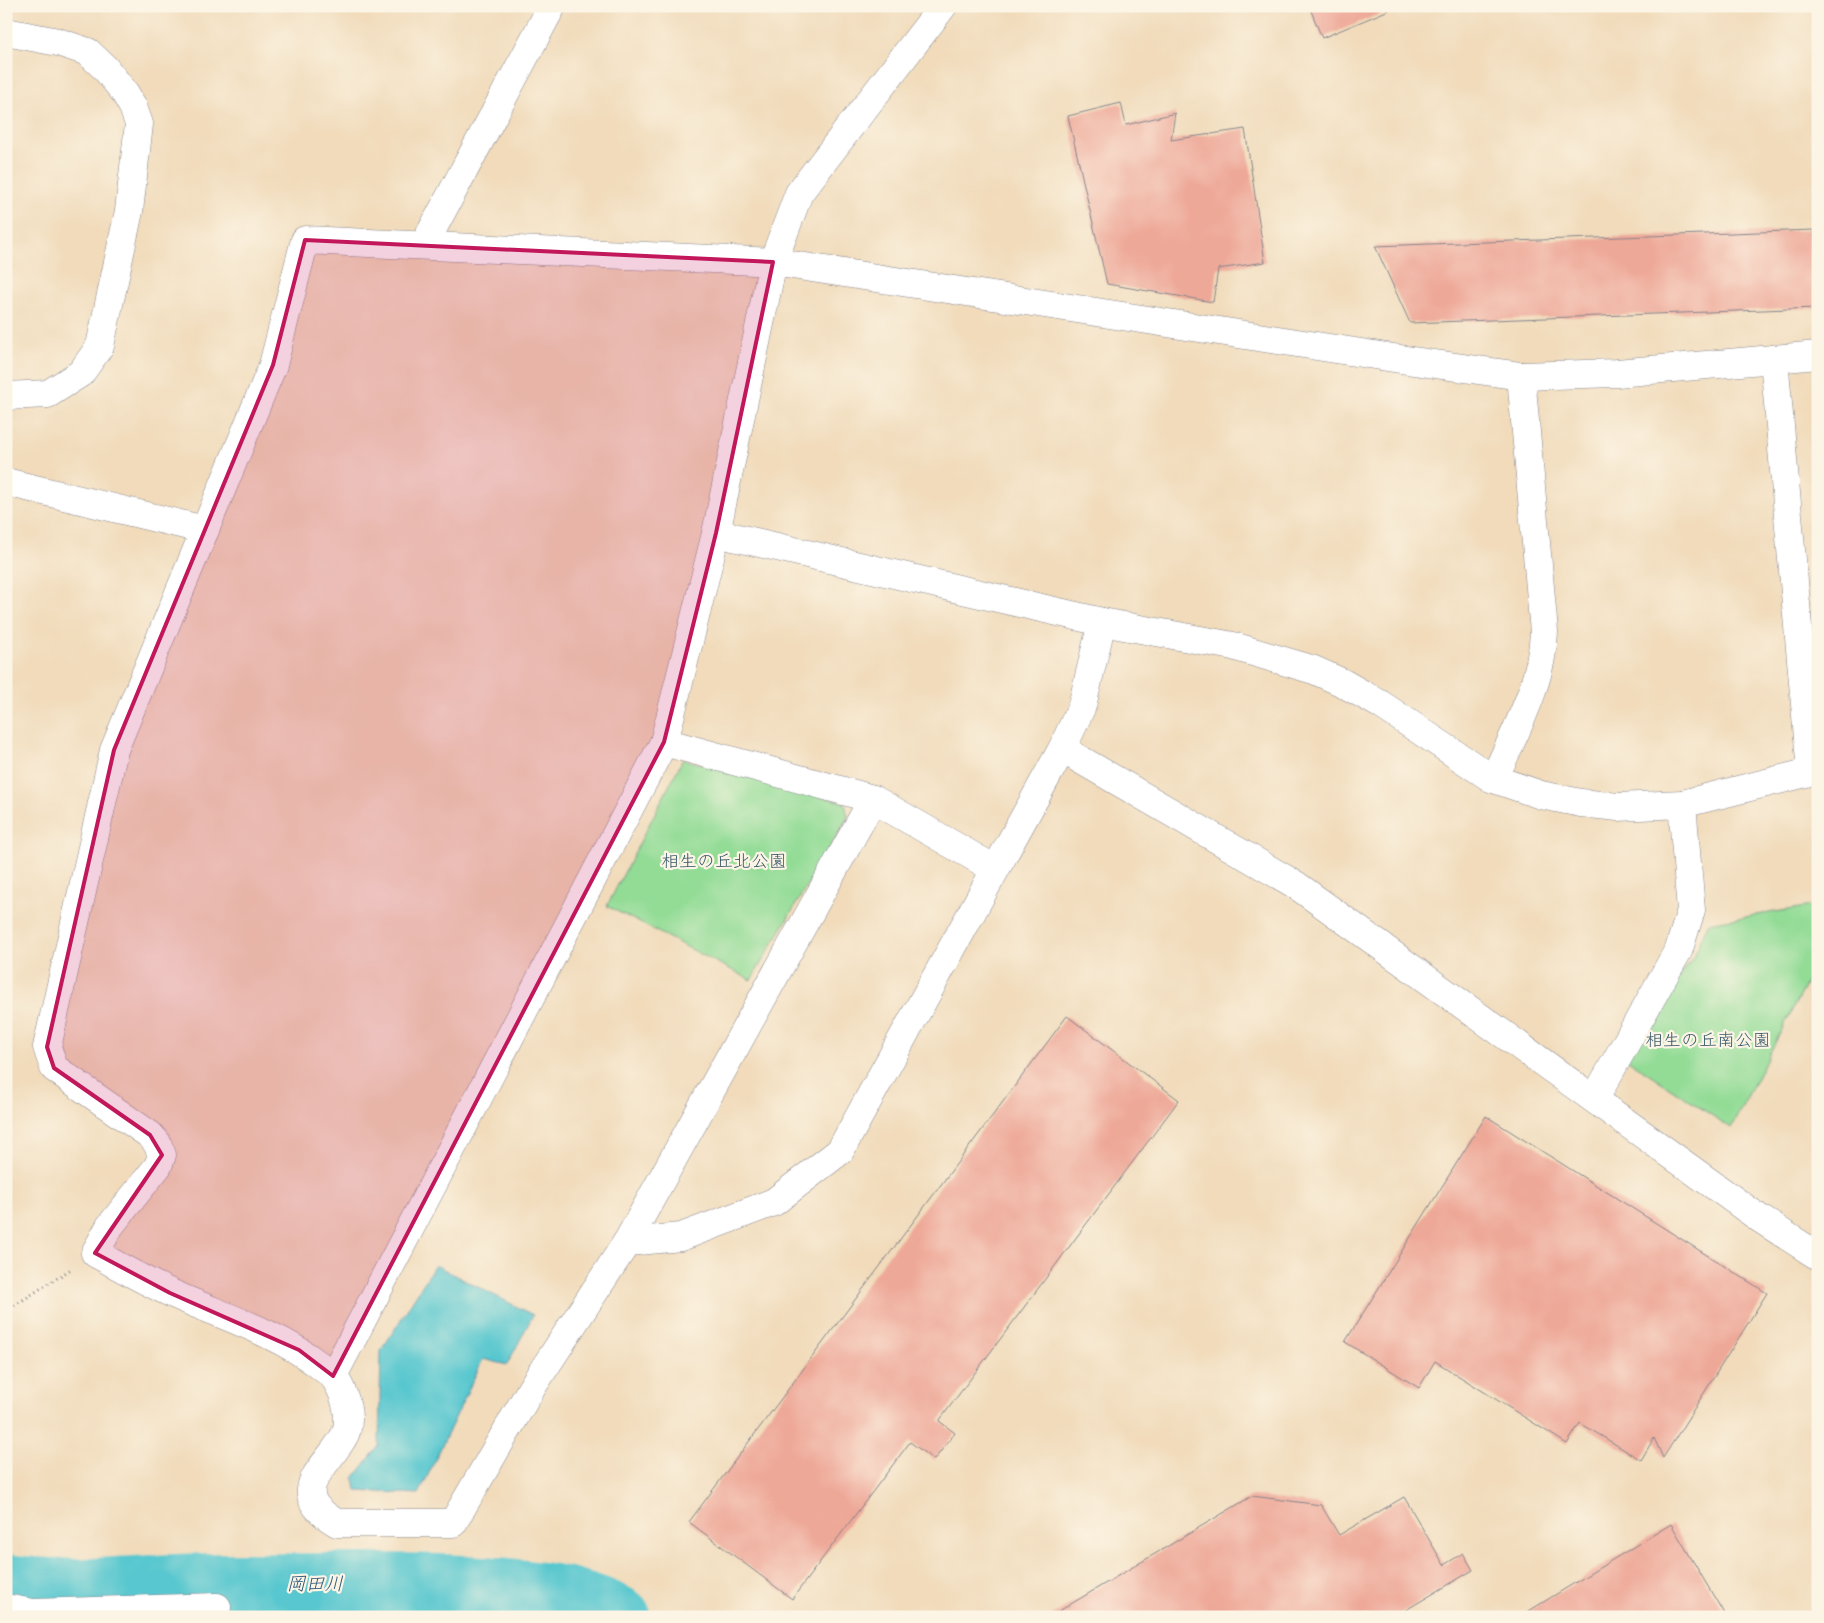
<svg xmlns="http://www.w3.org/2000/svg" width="1824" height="1623" font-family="Mynerve,'Klee One',sans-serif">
	<rect width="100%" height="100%" fill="#fcf5e5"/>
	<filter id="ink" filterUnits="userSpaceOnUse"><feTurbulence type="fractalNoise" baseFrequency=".02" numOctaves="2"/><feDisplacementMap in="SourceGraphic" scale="10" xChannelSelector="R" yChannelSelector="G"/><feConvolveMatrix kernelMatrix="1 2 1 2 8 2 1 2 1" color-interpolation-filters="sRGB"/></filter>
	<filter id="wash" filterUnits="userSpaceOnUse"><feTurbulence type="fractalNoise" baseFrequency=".0096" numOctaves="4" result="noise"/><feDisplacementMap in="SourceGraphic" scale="20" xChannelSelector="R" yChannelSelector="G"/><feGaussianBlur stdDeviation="1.12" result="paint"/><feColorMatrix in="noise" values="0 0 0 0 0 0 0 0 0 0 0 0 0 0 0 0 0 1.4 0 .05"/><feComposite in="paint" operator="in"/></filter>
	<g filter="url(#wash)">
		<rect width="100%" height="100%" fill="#f1dbbb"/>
		<g fill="#93dc96" stroke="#57867a">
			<path d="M683 759 845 803 848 817 751 980 607 906Z"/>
			<path d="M1818 905V960L1731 1128 1622 1056 1694 956 1708 923Z"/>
		</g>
		<path fill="#59c7cf" stroke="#3a7b96" d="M435 1265 533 1315 507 1365 483 1359 419 1494 356 1491 354 1478 379 1446 381 1351Z"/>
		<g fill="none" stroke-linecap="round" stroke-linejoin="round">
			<path stroke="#59c7cf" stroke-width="60" d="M6 1584C63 1593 119 1586 176 1584 226 1582 277 1584 327 1583 378 1583 430 1582 482 1586 528 1589 579 1594 621 1617"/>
		</g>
		<g id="blocks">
			<g fill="#eea898">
				<path d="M1309 6H1389V10L1322 38Z"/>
				<path d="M1121 103 1126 125 1175 113 1171 140 1245 129 1265 262 1218 269 1213 302 1107 284 1068 116Z"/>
				<path d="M1814 230 1817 308 1410 323 1375 246Z"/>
				<path d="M1067 1016 1179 1100 939 1421 955 1433 934 1460 910 1442 792 1599 689 1522Z"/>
				<path d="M1486 1116 1767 1293 1663 1458 1654 1438 1641 1460 1580 1423 1567 1444 1435 1361 1419 1388 1345 1342Z"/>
				<path d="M1252 1496 1321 1505 1339 1535 1404 1497 1444 1565 1463 1553 1473 1570 1394 1617H1049Z"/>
				<path d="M1671 1524 1726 1617H1519Z"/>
			</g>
		</g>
	</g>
	<g filter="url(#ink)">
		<use href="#blocks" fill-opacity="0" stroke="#86858c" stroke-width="1"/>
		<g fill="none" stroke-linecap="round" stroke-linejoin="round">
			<g stroke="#86858c" stroke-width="29">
				<g id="minor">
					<path d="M943 6 799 193 773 262 716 533 1102 622 1082 706 1062 749 840 1151 774 1202 681 1237 627 1242 534 1384 453 1523H337C285 1492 323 1472 343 1438 354 1421 345 1393 334 1377 330 1373 324 1369 319 1365 276 1332 222 1316 173 1294 146 1282 120 1267 95 1253L110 1226 158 1166 162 1155 157 1143 150 1135 54 1068 47 1047 114 750 273 365 305 240 773 262 1413 361 1521 376 1617 373 1818 355"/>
					<path d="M6 32 58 42 88 52 105 68 125 93 133 107 139 124 129 211 100 346 81 373 48 394 6 396"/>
					<path d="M424 245 552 6"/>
					<path d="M1774 359 1811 771"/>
					<path d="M6 482 205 530"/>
					<path d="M1102 622 1233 646 1314 670 1341 682 1380 704 1491 778 1541 795 1581 803 1618 807 1682 804 1818 770"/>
					<path d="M664 742 716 533"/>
					<path d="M1062 749 1296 885 1759 1218 1818 1256"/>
					<path d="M1494 779C1515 731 1542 684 1544 632L1521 376"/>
					<path d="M1595 1098 1679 949 1691 910 1682 804"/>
					<path d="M627 1242 873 799"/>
					<path d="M333 1376 664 742 873 799 995 869"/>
					<path d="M6 1608 33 1613 217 1607 215 1617"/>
				</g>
			</g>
			<path stroke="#86858c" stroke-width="3" stroke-dasharray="1 4" stroke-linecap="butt" d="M6 1311 71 1269"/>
			<use href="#minor" stroke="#fff" stroke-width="28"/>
		</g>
	</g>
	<path fill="#c2185b" fill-opacity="0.2" stroke="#c2185b" stroke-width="4" stroke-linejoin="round" d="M305 240 773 262 716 533 664 742 333 1376 299 1350 170 1293 95 1253 162 1155 150 1135 54 1068 47 1047 114 750 273 365Z"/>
	<g text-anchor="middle" stroke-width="4.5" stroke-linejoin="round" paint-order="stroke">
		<g font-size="18" fill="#395a6c" stroke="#fcf5e5">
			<text x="724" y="867">相生の丘北公園</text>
			<text x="1708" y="1046">相生の丘南公園</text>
		</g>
		<g font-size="19" font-style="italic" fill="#2a557a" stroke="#fcf5e5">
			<text x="315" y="1590">岡田川</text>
		</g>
	</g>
	<rect width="1824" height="1623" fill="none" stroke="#fcf5e5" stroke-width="25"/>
</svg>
